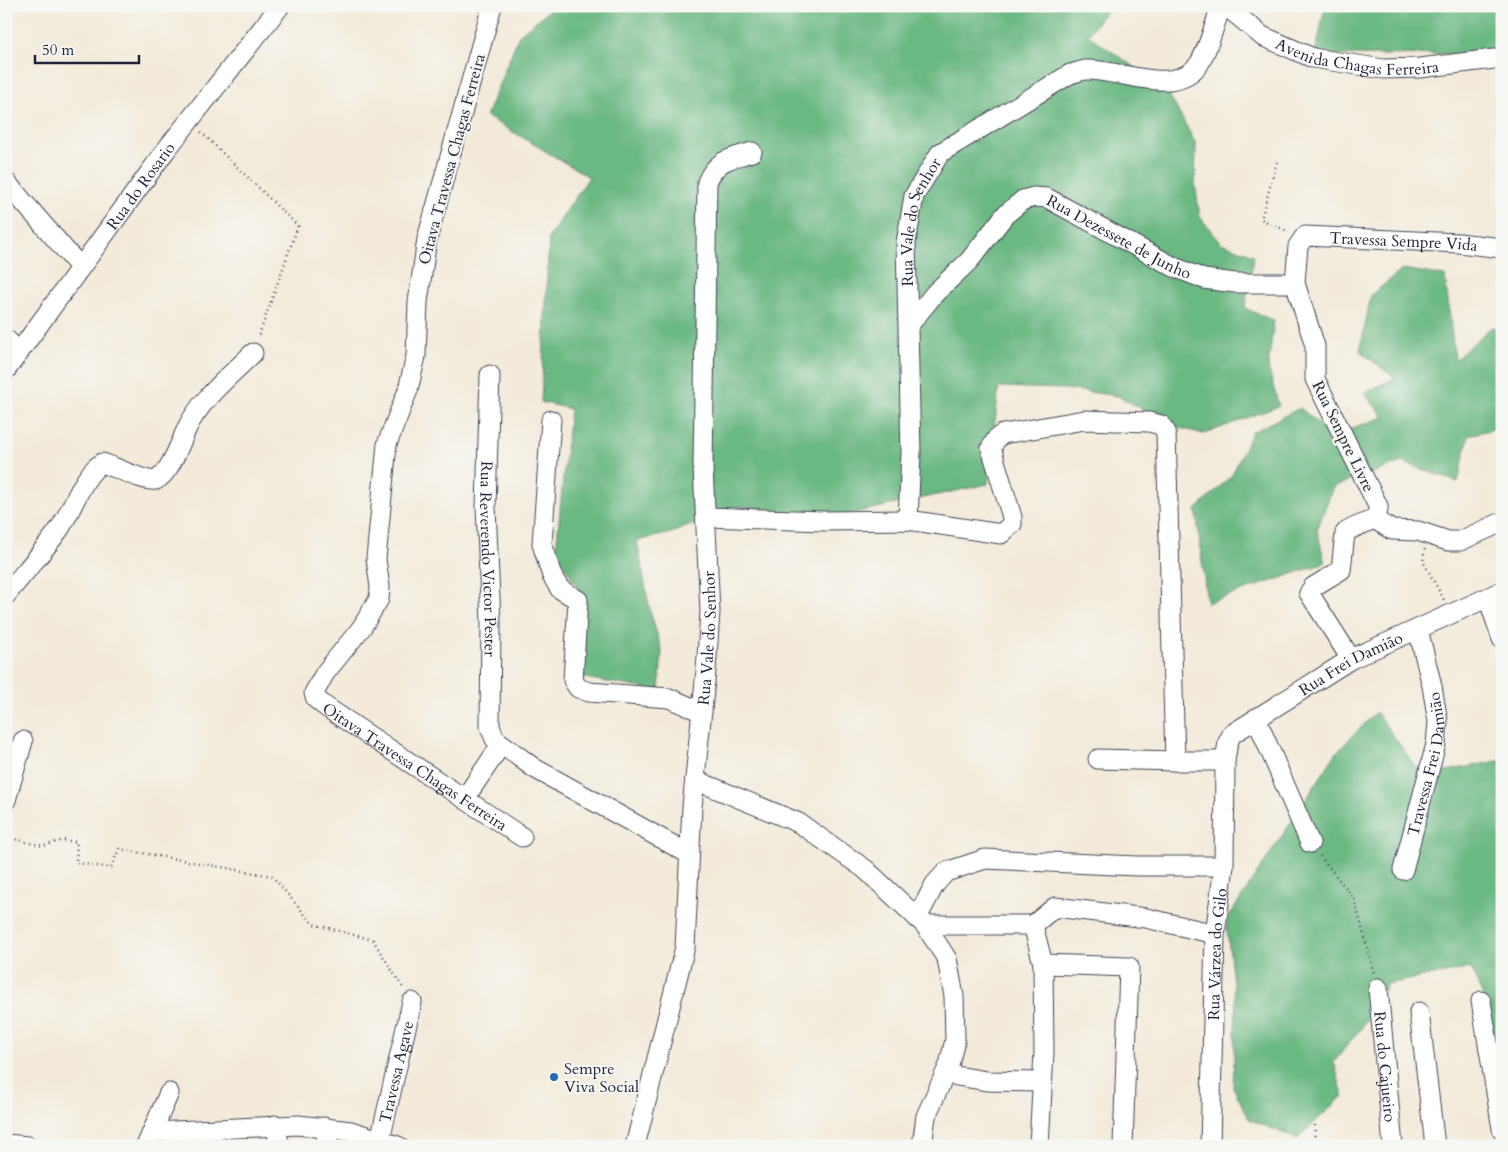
<svg xmlns="http://www.w3.org/2000/svg" width="1508" height="1152" font-family="Cardo,serif">
	<rect width="100%" height="100%" fill="#f6f6f2"/>
	<filter id="ink" filterUnits="userSpaceOnUse"><feTurbulence type="fractalNoise" baseFrequency=".02" numOctaves="2"/><feDisplacementMap in="SourceGraphic" scale="10" xChannelSelector="R" yChannelSelector="G"/><feConvolveMatrix kernelMatrix="1 2 1 2 8 2 1 2 1" color-interpolation-filters="sRGB"/></filter>
	<filter id="wash" filterUnits="userSpaceOnUse"><feTurbulence type="fractalNoise" baseFrequency=".0096" numOctaves="4" result="noise"/><feDisplacementMap in="SourceGraphic" scale="20" xChannelSelector="R" yChannelSelector="G"/><feGaussianBlur stdDeviation="1.12" result="paint"/><feColorMatrix in="noise" values="0 0 0 0 0 0 0 0 0 0 0 0 0 0 0 0 0 1.4 0 .05"/><feComposite in="paint" operator="in"/></filter>
	<g filter="url(#wash)">
		<rect width="100%" height="100%" fill="#f3ead9"/>
		<g fill="#6ab882" stroke="#466d5e">
			<path d="M554 6H1110L1088 35 1166 89 1196 144 1195 183 1200 217 1221 243 1254 255 1245 308 1274 321 1268 367 1279 406 1204 434 1176 427 1118 396 1066 389 999 387 988 484 826 519 742 506 671 533 637 541 650 611 662 651 659 691 579 677 582 596 556 550 570 409 541 402 549 237 589 177 486 116 519 35Z"/>
			<path d="M1325 6H1502V53L1315 56Z"/>
			<path d="M1403 269 1445 276 1455 360 1490 328 1502 327V427L1469 435 1458 482 1402 462 1333 487 1317 530 1325 563 1207 603 1196 510 1232 475 1252 432 1300 408 1332 435 1384 417 1364 393 1395 378 1360 351 1371 295Z"/>
			<path d="M1376 712 1422 776 1502 760V1083L1486 1004 1471 968 1387 984 1362 1027 1334 1062 1343 1096 1297 1139 1249 1119 1233 1087 1236 1009 1226 921 1337 752Z"/>
		</g>
	</g>
	<g filter="url(#ink)">
		<g fill="none" stroke-linecap="round" stroke-linejoin="round">
			<g stroke="#414053" stroke-width="21">
				<g id="minor">
					<path id="s1" d="M492 6 427 239 418 302 416 356 408 390 387 444 376 559 380 587 379 599 362 627 325 673 314 693 316 699 326 707 522 837"/>
					<path id="s2" d="M1226 6 1262 36 1313 58 1383 69 1420 68 1502 58"/>
					<path d="M6 182 80 267"/>
					<path id="s3" d="M909 325 935 293 969 261 1005 215 1023 200 1034 197 1047 198 1174 267 1204 279 1235 283H1295"/>
					<path d="M6 339 19 353"/>
					<path id="s4" d="M6 370 166 150 280 6"/>
					<path id="s5" d="M490 375 486 507 491 622 490 727 495 739 534 768 689 854"/>
					<path d="M551 420 542 544 552 576 560 589 578 600 573 680 578 688 589 692 669 698 702 712"/>
					<path d="M707 517 824 521 908 520 1001 534 1012 524V517L991 448 997 438 1003 434 1084 420 1149 422 1161 425 1166 432 1175 761H1225"/>
					<path d="M1374 519 1392 530 1418 531 1448 541H1460L1502 522"/>
					<path id="s6" d="M908 520 911 453 906 243 914 196 940 153 1070 74C1075 73 1080 71 1085 70 1118 68 1174 98 1199 64 1208 50 1215 23 1221 6"/>
					<path d="M6 595C23 574 42 553 58 531 72 512 82 475 102 463 113 466 147 483 156 480 170 474 181 441 187 428 201 399 230 376 253 353"/>
					<path d="M1488 598 1502 639"/>
					<path id="s7" d="M1351 659 1309 593 1313 587 1341 570 1345 533C1356 523 1380 524 1378 506L1315 379V346L1295 283 1298 246 1305 236 1459 243 1502 248"/>
					<path d="M1256 718 1310 843"/>
					<path d="M1098 759 1175 761"/>
					<path d="M695 780 799 823 865 869 925 925 947 959 954 996 955 1040 949 1065 926 1116 922 1146"/>
					<path d="M465 798 501 745"/>
					<path d="M6 800 23 741"/>
					<path id="s8" d="M1403 870 1436 744 1438 722 1432 686 1418 629"/>
					<path d="M917 918 935 884 946 872 985 859 1137 866H1224"/>
					<path d="M925 925H1033L1055 907 1146 918 1215 934"/>
					<path d="M1033 925 1043 964 1044 1052 1039 1146"/>
					<path d="M1043 964 1129 967 1123 1146"/>
					<path id="s9" d="M1378 988 1393 1146"/>
					<path d="M1481 1001 1502 1129"/>
					<path d="M1419 1012 1435 1146"/>
					<path d="M945 1074 987 1081 1041 1082"/>
					<path d="M275 1125 280 1146"/>
					<path d="M324 1127 329 1146"/>
					<path d="M154 1132 298 1125 351 1131 398 1146"/>
					<path id="s10" d="M380 1140 412 1002"/>
					<path d="M6 1144 28 1146"/>
					<path d="M146 1146 169 1093"/>
					<path id="s11" d="M635 1146 685 947 692 807 706 671 710 612 703 467 707 182C717 159 730 159 752 152"/>
					<path id="s12" d="M1210 1146 1215 934 1224 866 1225 761 1228 742 1232 734 1351 659 1502 591"/>
				</g>
			</g>
			<g stroke="#414053" stroke-width="2.5" stroke-dasharray="1 4" stroke-linecap="butt">
				<path d="M201 132 298 226 258 338"/>
				<path d="M1277 162 1261 219 1289 232"/>
				<path d="M1425 549 1423 561 1444 600"/>
				<path d="M6 837 43 846 64 840 77 842 76 863 111 868 119 849 272 876 313 924 373 940 403 988"/>
				<path d="M1320 856 1354 898 1374 973"/>
				<path d="M1265 1144V1146"/>
				<path d="M1314 1146 1315 1123"/>
			</g>
			<use href="#minor" stroke="#fff" stroke-width="19"/>
		</g>
	</g>
	<circle fill="#1f6fb2" stroke="#f6f6f2" stroke-width="2" cx="554" cy="1077" r="5"/>
	<g text-anchor="middle" stroke-width="4" stroke-linejoin="round" paint-order="stroke">
		<g font-size="16" fill="#22223b" stroke="#f6f6f2">
			<text dy="6" stroke="none"><textPath href="#s2" startOffset="146">Avenida Chagas Ferreira</textPath></text>
			<text transform="translate(451 159) rotate(-75)" y="6">Oitava Travessa Chagas Ferreira</text>
			<text dy="6" stroke="none"><textPath href="#s4" startOffset="228">Rua do Rosario</textPath></text>
			<text dy="6" stroke="none"><textPath href="#s6" startOffset="301">Rua Vale do Senhor</textPath></text>
			<text dy="6" stroke="none"><textPath href="#s3" startOffset="276">Rua Dezessete de Junho</textPath></text>
			<text dy="6" stroke="none"><textPath href="#s7" startOffset="590">Travessa Sempre Vida</textPath></text>
			<text transform="translate(1344 436) rotate(64)" y="6">Rua Sempre Livre</text>
			<text dy="6" stroke="none"><textPath href="#s5" startOffset="184">Rua Reverendo Victor Pester</textPath></text>
			<text dy="6" stroke="none"><textPath href="#s11" startOffset="515">Rua Vale do Senhor</textPath></text>
			<text dy="6" stroke="none"><textPath href="#s12" startOffset="552">Rua Frei Damião</textPath></text>
			<text dy="6" stroke="none"><textPath href="#s8" startOffset="109">Travessa Frei Damião</textPath></text>
			<text dy="6" stroke="none"><textPath href="#s1" startOffset="849">Oitava Travessa Chagas Ferreira</textPath></text>
			<text dy="6" stroke="none"><textPath href="#s12" startOffset="192">Rua Várzea do Gilo</textPath></text>
			<text dy="6" stroke="none"><textPath href="#s9" startOffset="79">Rua do Cajueiro</textPath></text>
			<text dy="6" stroke="none"><textPath href="#s10" startOffset="70">Travessa Agave</textPath></text>
		</g>
		<g font-size="16" fill="#22223b" stroke="#f6f6f2" text-anchor="start">
			<text x="564" y="1074">Sempre<tspan x="564" dy="18">Viva Social</tspan></text>
		</g>
	</g>
	<rect width="1508" height="1152" fill="none" stroke="#f6f6f2" stroke-width="25"/>
	<path d="M35 55v8h104v-8" fill="none" stroke="#22223b" stroke-width="2.5"/>
	<text x="42" y="55" font-size="15" fill="#22223b" stroke="#f6f6f2" stroke-width="4" paint-order="stroke">50 m</text>
</svg>
